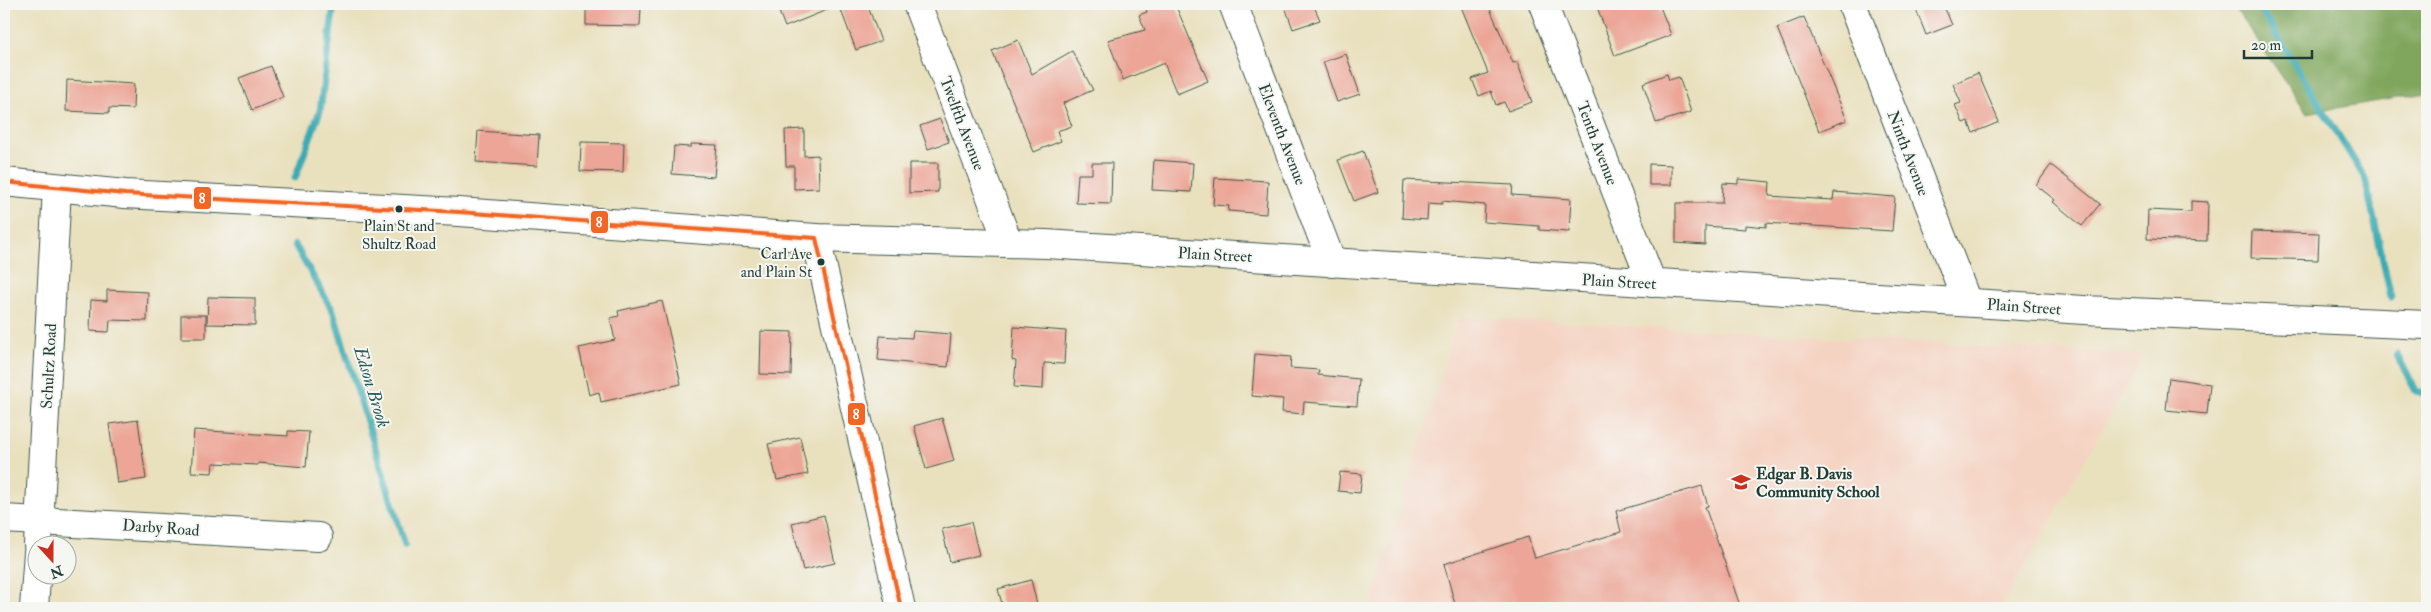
<svg xmlns="http://www.w3.org/2000/svg" width="2431" height="612" font-family="'IM FELL Double Pica',serif">
	<rect width="100%" height="100%" fill="#f6f6f2"/>
	<filter id="ink" filterUnits="userSpaceOnUse"><feTurbulence type="fractalNoise" baseFrequency=".02" numOctaves="2"/><feDisplacementMap in="SourceGraphic" scale="10" xChannelSelector="R" yChannelSelector="G"/><feConvolveMatrix kernelMatrix="1 2 1 2 8 2 1 2 1" color-interpolation-filters="sRGB"/></filter>
	<filter id="wash" filterUnits="userSpaceOnUse"><feTurbulence type="fractalNoise" baseFrequency=".0096" numOctaves="4" result="noise"/><feDisplacementMap in="SourceGraphic" scale="20" xChannelSelector="R" yChannelSelector="G"/><feGaussianBlur stdDeviation="1.12" result="paint"/><feColorMatrix in="noise" values="0 0 0 0 0 0 0 0 0 0 0 0 0 0 0 0 0 1.4 0 .05"/><feComposite in="paint" operator="in"/></filter>
	<g filter="url(#wash)">
		<rect width="100%" height="100%" fill="#e9e0bd"/>
		<path fill="#f5d3c2" d="M1459 317 2144 355 2001 608H1370Z"/>
		<path fill="#7fa65c" stroke="#4f7248" d="M2232 4H2427V93L2307 113Z"/>
		<g fill="none" stroke-linecap="round" stroke-linejoin="round">
			<g stroke="#3aabb3" stroke-width="7">
				<path d="M2257 4 2365 178 2391 297"/>
				<path d="M295 178 320 111 334 4"/>
				<path d="M295 245 333 311 405 545"/>
				<path d="M2397 355 2416 391 2427 394"/>
			</g>
		</g>
		<g id="blocks">
			<g fill="#eca596">
				<path d="M776 4H867L881 41 856 50 839 5 785 27Z"/>
				<path d="M1144 4H1175L1208 81 1177 94 1164 63 1123 80 1108 40 1145 30 1139 15 1147 12Z"/>
				<path d="M1284 4H1313L1320 20 1293 29Z"/>
				<path d="M1460 4H1488L1513 63 1517 62 1532 102 1508 111 1504 102 1496 105 1491 91 1479 96 1472 79 1488 73Z"/>
				<path d="M1596 4H1659L1671 35 1615 56Z"/>
				<path d="M1914 4H1943L1952 25 1926 35Z"/>
				<path d="M586 7 641 8 640 26 586 25Z"/>
				<path d="M1804 17 1847 120 1819 131 1777 28Z"/>
				<path d="M1018 40 1032 74 1072 51 1093 90 1063 103 1072 126 1057 131 1061 141 1034 152 992 51Z"/>
				<path d="M1346 54 1360 94 1337 102 1323 62Z"/>
				<path d="M271 66 283 97 252 110 239 78Z"/>
				<path d="M1978 73 1999 122 1973 133 1968 121 1963 123 1955 105 1961 103 1953 84Z"/>
				<path d="M1667 74 1669 80 1679 77 1691 112 1656 123 1643 83Z"/>
				<path d="M67 80 134 84 133 109 109 108V113L66 111Z"/>
				<path d="M940 119 949 142 928 149 920 126Z"/>
				<path d="M804 129V156L818 155 819 188 794 189V166H786L785 130Z"/>
				<path d="M478 131 539 135 537 166 476 162Z"/>
				<path d="M581 142 624 143 623 172 580 171Z"/>
				<path d="M691 144 717 145 714 177 672 174 674 146 691 147Z"/>
				<path d="M1363 151 1378 192 1354 201 1338 160Z"/>
				<path d="M1154 160 1193 163 1191 192 1152 190Z"/>
				<path d="M909 163H938V192L909 193Z"/>
				<path d="M1092 163H1112L1111 204 1076 203 1078 174H1092Z"/>
				<path d="M1649 164 1671 165V185H1649Z"/>
				<path d="M2051 165 2100 204 2082 226 2053 202 2055 200 2036 185Z"/>
				<path d="M1215 178 1268 181 1266 214 1228 211 1229 206 1213 205Z"/>
				<path d="M1738 179 1770 182 1769 196 1833 200 1834 192 1895 197 1892 231 1766 223V227L1745 225V229L1705 226V245L1676 243V203H1722L1723 183 1738 184Z"/>
				<path d="M1404 180 1513 185 1512 195 1571 199 1569 232 1539 230V226L1484 222 1485 205 1442 201V204L1428 203 1427 220 1402 218Z"/>
				<path d="M2191 201 2208 202 2207 241 2147 239 2148 210 2191 212Z"/>
				<path d="M2252 231 2319 233 2318 260 2251 258Z"/>
				<path d="M107 290 148 292 147 321 110 320 109 332 90 331 91 300 107 301Z"/>
				<path d="M208 297 255 298V325L207 324Z"/>
				<path d="M662 301 681 384 601 402 599 392 589 395 579 348 615 340 610 318 619 316 618 311Z"/>
				<rect x="181" y="315" width="25" height="23"/>
				<path d="M1014 327 1066 331 1064 364 1044 363 1043 389 1014 387 1016 361 1012 360Z"/>
				<path d="M761 331 792 332 791 375 760 374Z"/>
				<path d="M913 331 951 334 948 367 878 360 880 336 912 338Z"/>
				<path d="M1255 354 1291 357 1290 368 1319 370 1318 375 1359 379 1357 406 1304 402 1303 414 1282 412 1283 399 1252 396Z"/>
				<path d="M2169 378 2210 384 2207 414 2166 410Z"/>
				<path d="M942 418 954 461 926 469 914 426Z"/>
				<path d="M138 420 146 479 117 483 109 424Z"/>
				<path d="M194 430 288 436V431L309 432 306 467 258 463V465L213 463 212 473 191 472Z"/>
				<path d="M800 437 808 474 777 480 768 444Z"/>
				<path d="M1340 472 1362 474 1360 493 1338 491Z"/>
				<path d="M1702 486 1708 506 1705 507 1741 608H1456L1444 564 1528 537 1535 558 1621 532 1616 511Z"/>
				<path d="M824 515 835 563 803 570 792 523Z"/>
				<path d="M971 522 979 555 950 562 942 529Z"/>
				<path d="M1031 580 1038 608H1003L998 589Z"/>
			</g>
		</g>
	</g>
	<g filter="url(#ink)">
		<use href="#blocks" fill-opacity="0" stroke="#3d5549" stroke-width="1"/>
		<g fill="none" stroke-linecap="round" stroke-linejoin="round">
			<g stroke="#3d5549" stroke-width="30">
				<g id="minor">
					<path d="M917 4 1008 242"/>
					<path d="M1233 4 1332 263"/>
					<path d="M1543 4 1652 283"/>
					<path d="M1852 4 1967 302"/>
					<path d="M816 238 901 608"/>
					<path d="M4 519 318 537"/>
					<path d="M38 544 57 188"/>
					<path d="M34 608 38 552"/>
				</g>
			</g>
			<g stroke="#3d5549" stroke-width="30">
				<path id="major" d="M4 182 125 194 459 212 816 238 1046 244 2084 310 2427 325"/>
			</g>
			<use href="#minor" stroke="#fff" stroke-width="28"/>
			<use href="#major" stroke="#fff" stroke-width="28"/>
			<g stroke="#f6f6f2" stroke-width="8">
				<path id="bus-1" d="M4 182 125 194 459 212 816 238 901 608"/>
			</g>
			<use href="#bus-1" stroke="#f26522" stroke-width="4"/>
		</g>
	</g>
	<defs>
		<g id="school-bare" transform="scale(1.5)"><path d="M0-5L7-2L0 1L-7-2ZM-4 1L0 2.5L4 1V4Q0 6-4 4Z" fill="#c8321e" stroke="#f6f6f2" stroke-width="2.5" paint-order="stroke"/></g>
	</defs>
	<g fill-rule="evenodd">
		<use href="#school-bare" x="1741" y="482"/>
	</g>
	<g fill="#1f3d34" stroke="#f6f6f2" stroke-width="2">
		<circle cx="399" cy="209" r="4.5"/>
		<circle cx="821" cy="262" r="4.5"/>
	</g>
	<g text-anchor="middle" stroke-width="4" stroke-linejoin="round" paint-order="stroke">
		<g font-size="15" fill="#1f3d34" stroke="#f6f6f2">
			<text x="399" y="231">Plain St and<tspan x="399" dy="18">Shultz Road</tspan></text>
			<text x="812" y="259" text-anchor="end">Carl Ave<tspan x="812" dy="18">and Plain St</tspan></text>
		</g>
		<g font-size="16" fill="#1f3d34" stroke="#f6f6f2">
			<text transform="translate(963 123) rotate(69)" y="6">Twelfth Avenue</text>
			<text transform="translate(1283 134) rotate(69)" y="6">Eleventh Avenue</text>
			<text transform="translate(1598 143) rotate(69)" y="6">Tenth Avenue</text>
			<text transform="translate(1909 153) rotate(69)" y="6">Ninth Avenue</text>
			<text transform="translate(1215 254) rotate(3)" y="6">Plain Street</text>
			<text transform="translate(1619 281) rotate(3)" y="6">Plain Street</text>
			<text transform="translate(2024 306) rotate(4)" y="6">Plain Street</text>
			<text transform="translate(48 366) rotate(-87)" y="6">Schultz Road</text>
			<text transform="translate(161 527) rotate(4)" y="6">Darby Road</text>
		</g>
		<g font-size="16" font-weight="bold" fill="#1f3d34" stroke="#f6f6f2" text-anchor="start">
			<text x="1756" y="479">Edgar B. Davis<tspan x="1756" dy="18">Community School</tspan></text>
		</g>
		<g font-size="18" font-style="italic" fill="#275e5a" stroke="#f6f6f2">
			<text transform="translate(372 387) rotate(73)" y="6">Edson Brook</text>
		</g>
	</g>
	<g stroke="#f6f6f2" stroke-width="2">
		<rect x="193" y="186" width="19" height="24" rx="5" fill="#f26522"/>
		<rect x="590" y="210" width="19" height="24" rx="5" fill="#f26522"/>
		<rect x="847" y="402" width="19" height="24" rx="5" fill="#f26522"/>
	</g>
	<g font-size="14" text-anchor="middle" font-weight="bold" fill="#fff">
		<text x="202" y="203">8</text>
		<text x="599" y="227">8</text>
		<text x="856" y="419">8</text>
	</g>
	<rect width="2431" height="612" fill="none" stroke="#f6f6f2" stroke-width="20"/>
	<g transform="translate(52 560) rotate(159)"><circle r="24" fill="#f6f6f2" stroke="#a0aca6"/>
	<path d="M0-4L9 19L0 12L-9 19Z" fill="#c8321e"/>
	<text y="-8" font-size="14" font-weight="bold" text-anchor="middle" fill="#1f3d34">N</text>
	</g>
	<path d="M2244 50v8h68v-8" fill="none" stroke="#1f3d34" stroke-width="2.5"/>
	<text x="2251" y="50" font-size="15" fill="#1f3d34" stroke="#f6f6f2" stroke-width="4" paint-order="stroke">20 m</text>
</svg>
